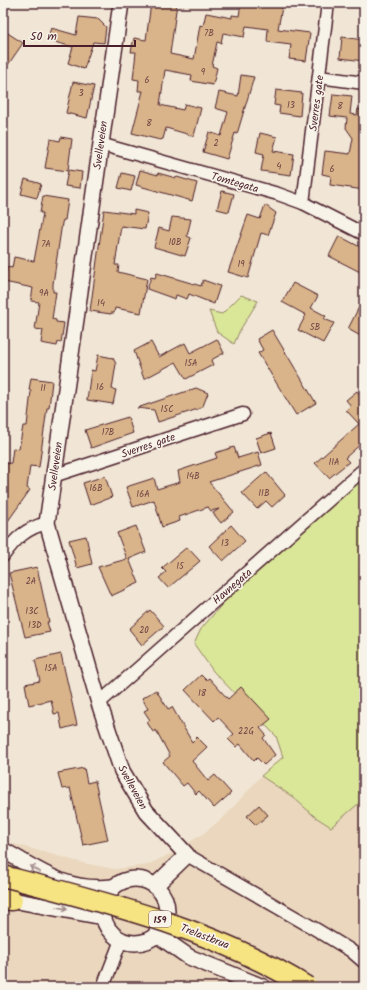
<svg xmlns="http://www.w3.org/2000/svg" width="367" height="990" font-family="Kalam,sans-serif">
	<rect width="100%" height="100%" fill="#f1e6d5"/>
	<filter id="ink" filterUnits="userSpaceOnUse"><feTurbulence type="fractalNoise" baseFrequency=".025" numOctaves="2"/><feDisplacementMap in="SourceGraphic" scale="8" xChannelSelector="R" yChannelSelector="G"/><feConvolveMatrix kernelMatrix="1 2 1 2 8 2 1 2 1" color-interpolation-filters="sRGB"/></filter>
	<g filter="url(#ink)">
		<path fill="#ead7be" d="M261 776 293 797 314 816 331 827 364 799V987H3V864L11 843 83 863 115 869 147 865 176 851 204 833 225 816Z"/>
		<g fill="#dae799" stroke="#928362">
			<path d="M241 295 258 301 240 330 234 344 217 332 209 311 222 314Z"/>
			<path d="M363 479 364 799 331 827 314 816 293 797 261 776 283 757 276 736 213 671 194 644 201 629 242 581 349 482Z"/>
		</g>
		<g fill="#d9b48a" stroke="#4a1f2b">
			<path d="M151 3H177L170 54 194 59 200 25 203 26 206 13 232 18V15L239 16 241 3 282 7 278 29 310 33 306 61 289 59 291 45 267 42 268 29 246 26 244 37 223 33 221 43 217 42 212 66 217 68 213 85 191 81 192 75 165 70 160 105 183 110 185 104 201 108 194 136 166 128 163 139 160 140 132 133 143 91H138L139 80 133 79 136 52H131L134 38 146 40Z"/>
			<path d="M79 17 98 19 106 27 104 43 93 42 84 69 68 63 73 47 47 40 51 28 76 35Z"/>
			<path d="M3 30 23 43 3 72Z"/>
			<path d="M342 37 364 40V61L340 58Z"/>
			<path d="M241 75 254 77 237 134 235 133 227 159 203 152 209 132 221 136 228 112 215 108 219 92 238 96Z"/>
			<path d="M73 82 94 86 87 118 66 113Z"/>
			<path d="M276 90 302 93 300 116 279 113 280 106 274 105Z"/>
			<path d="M333 94 352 96 350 114 357 115 358 109 364 110V190L330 185 331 176 322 174 325 151 350 154 353 138 346 128 347 118 330 116Z"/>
			<path d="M260 133 277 137 273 151 294 154 291 175 261 171 264 154 256 152Z"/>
			<path d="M61 137 72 139 68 170 82 172 80 188 65 186 68 171 45 168 50 139 60 141Z"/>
			<path d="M140 170 158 175V173L176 178 177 177 197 183 192 201 136 185Z"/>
			<path d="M122 173 135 176 131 191 118 188Z"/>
			<path d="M25 179 41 184 37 198 21 194Z"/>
			<path d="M222 191 234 194 229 212 217 209Z"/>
			<path d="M43 196 68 200 65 220H63L62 223 53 284V292H56L52 319 56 320V322L64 323 61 343 58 342 57 346 41 343 43 330 35 329 39 302 31 301 33 288 4 282 7 267 12 268 14 257 34 261 43 213H40Z"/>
			<path d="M265 205 276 213 268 235 261 233 248 278 228 272 248 215 260 219Z"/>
			<path d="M104 210 134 214V210L148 213 145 229 121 226 115 265H119L118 272 147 279 141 313 115 308 114 313H111V314L90 311Z"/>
			<path d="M172 217 191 219 187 236 191 238 185 256 154 247 159 228 169 231Z"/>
			<path d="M339 236 364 249V274L329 256Z"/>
			<path d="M157 273 201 286 203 280 220 286 214 304 189 294 187 299 176 295 175 299 147 289 151 277 155 278Z"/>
			<path d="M293 283 318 296 311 308 326 316 324 319 334 323 323 343 298 330 306 315 282 302Z"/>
			<path d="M364 297V338L348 329Z"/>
			<path d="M272 330 316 403 296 415 258 353 263 350 257 339Z"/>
			<path d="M217 339 224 353 211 360 213 365 186 379 176 362 144 379 134 351 151 342 159 357 185 343 190 353Z"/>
			<path d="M98 355 113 358 116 364 112 389 116 390 113 404 87 400 91 370 95 371Z"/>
			<path d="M31 378 52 381 49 408H47L39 467 30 466 27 488 30 490 3 528V464L11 463 13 448 19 449 23 426H27L31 391 29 390Z"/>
			<path d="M196 388 208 393 203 406 198 409 158 422 154 410 137 408Z"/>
			<path d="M357 391 364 400V441L345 458 349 462 329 478 315 463 359 424 346 410 351 406 346 400Z"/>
			<path d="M128 417 133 433 91 448 85 430Z"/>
			<path d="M271 433 276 448 261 453 256 438Z"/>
			<path d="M234 447 238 458 258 452 262 465 209 482 234 512 221 523 213 513 219 509 211 511 208 507 179 517 180 521 162 527 154 500 133 507 126 487 154 478 157 489 180 482 178 471 217 458 215 453Z"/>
			<path d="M266 472 285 495 272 507 266 501 257 509 242 493Z"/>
			<path d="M105 476 112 497 90 505 83 483Z"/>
			<path d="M231 525 245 541 223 561 209 546Z"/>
			<path d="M136 526 146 552 129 559 139 583 111 596 98 567 127 559 117 533Z"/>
			<path d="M86 536 92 564 77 568 69 540Z"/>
			<path d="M187 547 200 561 168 588 159 578 166 572 162 568Z"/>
			<path d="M37 567 49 622H47L50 632 25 637 9 573Z"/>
			<path d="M150 610 164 626 142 645 129 629Z"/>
			<path d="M61 654 77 725 62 729 59 713 54 714 51 700 29 705 25 684 40 681 35 660Z"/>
			<path d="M201 675 206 680 209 678 228 699 241 687 271 719 260 728 266 735 263 738 275 755 264 765 257 758 254 761 240 744 236 747 228 739 234 734 218 717 214 721 185 690Z"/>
			<path d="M156 690 168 709 172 707 192 742 197 737 207 747 192 761 208 781 215 775 231 793 214 808 199 791 196 794 187 783 183 786 163 762 170 756 156 730 153 732 147 722 150 720 144 711 148 709 142 698Z"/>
			<path d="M84 768 87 783 95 781 108 840 83 845 70 788 62 789 58 773Z"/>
			<path d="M259 805 268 815 256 825 247 816Z"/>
		</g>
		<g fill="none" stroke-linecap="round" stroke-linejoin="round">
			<g stroke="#4a1f2b" stroke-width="15">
				<g id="minor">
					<path d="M319 77 364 83"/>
					<path d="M100 144 278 194 303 203 364 234"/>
					<path d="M303 203 328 3"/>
					<path d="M53 476 243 414"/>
					<path d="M3 556C15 539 26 528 47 523"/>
					<path d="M99 703 364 469"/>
					<path d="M187 855 317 930 350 950 364 962"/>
					<path d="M103 987 121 940"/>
				</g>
			</g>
			<g stroke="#4a1f2b" stroke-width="18">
				<g id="tertiary">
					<path d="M121 3 47 523 99 703 122 771 146 811 187 855 155 886"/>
					<path d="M3 850C41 872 67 892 112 887"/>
					<circle cx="135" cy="911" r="32"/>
					<path d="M3 886 12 900 103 917"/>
					<path d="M156 934 189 957 263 987"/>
				</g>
			</g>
			<g stroke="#4a1f2b" stroke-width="23">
				<path id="trunk" d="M3 899 12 900"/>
			</g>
			<use href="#minor" stroke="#f7f3e8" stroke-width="12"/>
			<use href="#tertiary" stroke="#f7f3e8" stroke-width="15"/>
			<use href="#trunk" stroke="#f6e381" stroke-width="20"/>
			<g stroke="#4a1f2b" stroke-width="23" stroke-linecap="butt">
				<path id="trunk-bridge" d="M3 876C108 903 214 929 307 987"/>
			</g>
			<use href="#trunk-bridge" stroke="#f6e381" stroke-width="20"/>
		</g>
		<defs><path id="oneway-shaft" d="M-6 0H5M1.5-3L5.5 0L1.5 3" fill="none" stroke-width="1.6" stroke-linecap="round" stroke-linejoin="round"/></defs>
		<g stroke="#a0898a">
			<use href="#oneway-shaft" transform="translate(35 869) rotate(-150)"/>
			<use href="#oneway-shaft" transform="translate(62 908) rotate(10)"/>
		</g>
	</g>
	<g text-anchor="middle" stroke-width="3.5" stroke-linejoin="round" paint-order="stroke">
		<g font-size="9" fill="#6e4443">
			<text x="209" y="36">7B</text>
			<text x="203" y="75">9</text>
			<text x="147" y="83">6</text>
			<text x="81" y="96">3</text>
			<text x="291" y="108">13</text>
			<text x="340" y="109">8</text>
			<text x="149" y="126">8</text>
			<text x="216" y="146">2</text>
			<text x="279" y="169">4</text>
			<text x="332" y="172">6</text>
			<text x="175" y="245">10B</text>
			<text x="46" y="247">7A</text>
			<text x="241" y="267">19</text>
			<text x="44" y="296">9A</text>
			<text x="101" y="306">14</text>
			<text x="315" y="330">5B</text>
			<text x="191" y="366">15A</text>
			<text x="100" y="390">16</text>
			<text x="43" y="391">11</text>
			<text x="167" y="412">15C</text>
			<text x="108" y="435">17B</text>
			<text x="334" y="465">11A</text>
			<text x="193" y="479">14B</text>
			<text x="96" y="491">16B</text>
			<text x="264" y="496">11B</text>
			<text x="143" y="497">16A</text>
			<text x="225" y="546">13</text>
			<text x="180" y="569">15</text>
			<text x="31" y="584">2A</text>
			<text x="32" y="614">13C</text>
			<text x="35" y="628">13D</text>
			<text x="144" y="633">20</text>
			<text x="51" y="671">15A</text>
			<text x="202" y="696">18</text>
			<text x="246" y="734">22G</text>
		</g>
		<rect fill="#f7f3e8" stroke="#7e5f64" stroke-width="1" x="149" y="911" width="22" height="16" rx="3"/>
		<g font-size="10" font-weight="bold" fill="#4a1f2b">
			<text x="160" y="923">159</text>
		</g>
		<g font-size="11" fill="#4a1f2b" stroke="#f7f3e8">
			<text transform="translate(316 103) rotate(-83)" y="4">Sverres gate</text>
			<text transform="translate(100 145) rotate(-82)" y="4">Svelleveien</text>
			<text transform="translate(235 182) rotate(16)" y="4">Tomtegata</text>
			<text transform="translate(148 445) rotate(-19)" y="4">Sverres gate</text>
			<text transform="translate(55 466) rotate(-82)" y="4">Svelleveien</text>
			<text transform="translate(232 586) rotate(-41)" y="4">Havnegata</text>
			<text transform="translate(133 787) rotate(61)" y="4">Svelleveien</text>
			<text transform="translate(205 936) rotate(21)" y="4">Trelastbrua</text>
		</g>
	</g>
	<rect width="367" height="990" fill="none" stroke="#f7f3e8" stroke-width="16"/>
	<rect x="8" y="8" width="351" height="974" fill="none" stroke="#4a1f2b" stroke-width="1.5" filter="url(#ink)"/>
	<path d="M24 40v6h111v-6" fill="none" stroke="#4a1f2b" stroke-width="2"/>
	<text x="30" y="40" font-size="12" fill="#4a1f2b" stroke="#f7f3e8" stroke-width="3" paint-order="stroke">50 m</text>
</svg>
